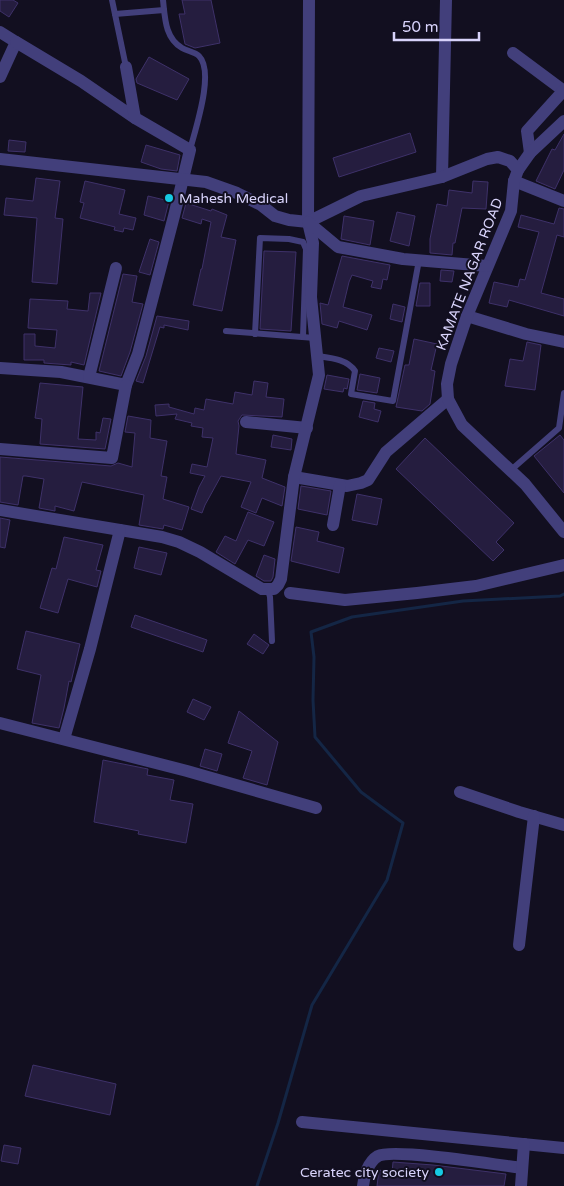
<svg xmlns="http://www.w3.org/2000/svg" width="564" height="1186" font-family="'Varela Round',sans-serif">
	<rect width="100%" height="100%" fill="#120f20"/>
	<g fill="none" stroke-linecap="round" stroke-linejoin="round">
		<path stroke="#142645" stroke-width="3" d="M257 1186 278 1123 312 1005 387 880 403 823 361 792 315 737 313 700 314 657 311 632 352 617 463 601 560 596 564 594"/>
	</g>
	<g fill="#251d3f" stroke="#3e3169">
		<path d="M0 0H13L18 3 9 17 0 11Z"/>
		<path d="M182 0H211L220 43 195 48 185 44 179 14H185Z"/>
		<path d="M149 57 189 79 177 100 137 83 136 79Z"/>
		<path d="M410 133 416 152 339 177 333 158Z"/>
		<path d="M564 134V170L555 189 536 181 552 149 555 150Z"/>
		<path d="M9 140 26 142 25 152 8 151Z"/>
		<path d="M146 145 180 155 177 171 161 169 141 162Z"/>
		<path d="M36 178 60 181 55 218 63 219 57 284 32 282 37 218 4 215 6 198 33 201Z"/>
		<path d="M85 181 125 190 119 214 136 218 133 230 124 228 123 232 114 230 115 227 80 218 84 203 80 202Z"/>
		<path d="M473 181 488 182 486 209 462 208 455 243H453L452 255 430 253V239L437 204 447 206 449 190 472 193Z"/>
		<path d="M148 196 169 201 164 221 144 215Z"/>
		<path d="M186 203 211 211 212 209 227 215 221 237 236 240 222 311 193 305 201 269H202L211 222 202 219 201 224 182 218Z"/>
		<path d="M559 208 564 209V237L557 235 541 293 564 299V316L509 300 507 307 489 303 494 282 518 287 520 279 525 280 539 232 518 227 521 215 554 224Z"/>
		<path d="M397 212 415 216 409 246 390 241Z"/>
		<path d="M344 216 374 221 370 245 341 239Z"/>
		<path d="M150 239 159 242 150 275 139 272Z"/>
		<path d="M264 251 296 252 291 331 260 329Z"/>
		<path d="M342 256 390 265 387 280 383 279 381 289 371 287 373 281 352 275 349 282 343 307 372 315 367 330 339 321 337 328 322 324 320 303 328 305Z"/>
		<path d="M441 270 454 271 452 282 440 281Z"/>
		<path d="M123 274 137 276 132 302 143 304 130 352 121 376 99 371Z"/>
		<path d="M420 283H430V306H416Z"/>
		<path d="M90 293H101L84 365 71 362V365L44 363V360H24V334H35V346L55 348 57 330 28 328 30 299 68 301 67 309 88 311Z"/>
		<path d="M393 304 405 307 402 322 390 319Z"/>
		<path d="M157 316 189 321 188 330 164 325V328L160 327 143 383 136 381 146 356Z"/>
		<path d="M414 339 437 344 431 370 435 371 430 404 422 411 396 407 405 365H409Z"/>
		<path d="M527 342 541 345 535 390 505 386 510 359 523 361Z"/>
		<path d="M379 348 394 351 391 362 376 358Z"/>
		<path d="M360 374 380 378 377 393 357 390Z"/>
		<path d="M327 375 349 379 347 389 344 388 343 392 324 389Z"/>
		<path d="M254 381 268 383 266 397 284 399 282 417 242 415 238 421 239 426 236 454 266 460 262 478 285 487 282 506 262 498 256 513 241 507 251 482 221 476 205 505 202 513 191 509 199 487 205 476 190 473 192 464 207 467 213 438 202 437 203 428 191 426 192 423 175 419 177 414 156 416 155 405 169 404V407L194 414 195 408 204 410 206 399 233 404 235 392 252 395Z"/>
		<path d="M40 383 83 387 78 439 96 440V432L100 433 103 418 111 419 105 449 40 444 42 419 35 418Z"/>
		<path d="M363 401 375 403 374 409 381 411 378 422 359 417Z"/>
		<path d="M128 416 151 420 150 438 167 441 161 476 167 477 163 499 189 507 182 530 164 525 163 529 139 525 144 495 82 482 74 511 55 506V511L39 508 44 479 26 476H23L18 505 0 502V457L111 466 118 463 132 467 135 433 125 432Z"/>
		<path d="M273 435 292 439 291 450 271 447Z"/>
		<path d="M560 435 564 440V493L534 456Z"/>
		<path d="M425 438 514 523 496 542 504 550 493 561 396 469Z"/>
		<path d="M301 486 331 491 327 515 298 509Z"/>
		<path d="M357 494 382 499 377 525 352 520Z"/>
		<path d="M248 512 274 522 264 546 248 540 235 564 216 552 225 536 236 541Z"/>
		<path d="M0 518 10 520 5 548 0 547Z"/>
		<path d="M296 527 319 532 317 541 344 548 339 573 291 561Z"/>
		<path d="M64 537 103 545 96 570 101 571 97 587 68 579 58 613 40 608 52 568 56 569Z"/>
		<path d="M139 547 167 553 161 575 134 568Z"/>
		<path d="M264 555 275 559 273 577 271 581H264L256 576Z"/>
		<path d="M135 615 207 640 203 652 131 627Z"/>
		<path d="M26 631 80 644 71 682 69 681 64 708 59 728 32 723 41 675 17 669Z"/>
		<path d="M254 634 269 645 263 654 247 644Z"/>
		<path d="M193 699 211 707 204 720 187 712Z"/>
		<path d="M239 711 278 742 267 785 243 778 252 751 228 743Z"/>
		<path d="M205 749 222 754 217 771 200 766Z"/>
		<path d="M103 760 148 769 147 775 174 780 170 800 193 804 186 843 138 834 139 831 94 822Z"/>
		<path d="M33 1065 116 1084 110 1115 25 1096Z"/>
		<path d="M4 1145 21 1148 18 1164 1 1161Z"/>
		<path d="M393 1162 433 1165 506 1174 504 1186H377L379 1170 392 1173Z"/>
	</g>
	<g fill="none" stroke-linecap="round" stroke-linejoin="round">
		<g stroke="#423f7b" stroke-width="6">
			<path d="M112 0 126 67"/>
			<path d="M163 0C165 18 165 38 182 48 187 51 195 52 199 56 215 72 195 130 190 150"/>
			<path d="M115 14 164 10"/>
			<path d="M226 331 315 338"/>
			<path d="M255 334 260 238 289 239 303 242 306 249 303 337"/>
			<path d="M317 356C331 358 347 359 355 371L351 394 393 401 419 260"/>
			<path d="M511 470 559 428 564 393"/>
			<path d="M268 590 270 597 272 641"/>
		</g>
		<g stroke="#423f7b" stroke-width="12">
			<path d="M0 32 16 42 0 77"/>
			<path d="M16 42 81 81 135 118"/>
			<path d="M513 53 564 91"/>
			<path d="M530 153 527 131 564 90"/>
			<path d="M518 170 530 153 564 121"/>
			<path d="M442 177 446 0"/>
			<path d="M514 181 564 201"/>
			<path d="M467 316 526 334 564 342"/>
			<path d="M0 368 61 372 126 385 138 354 174 216 190 150 135 118 126 67"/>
			<path d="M89 377 116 268"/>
			<path d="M246 422 307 428"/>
			<path d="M0 449 112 458 126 385"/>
			<path d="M294 477 347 486 361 483 368 480 386 452 448 399"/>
			<path d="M0 510 162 537 179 542 200 552 262 589H274L278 585 281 579 294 477 319 375 311 297 313 243 308 222 309 0"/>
			<path d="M333 525 340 485"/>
			<path d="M290 593 345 600 417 593 476 586 564 565"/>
			<path d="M0 723 187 771 316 808"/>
			<path d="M64 739 90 649 120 530"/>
			<path d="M460 792 519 812 564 825"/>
			<path d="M519 945 534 816"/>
			<path d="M302 1122 564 1148"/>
			<path d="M363 1186C364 1176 368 1162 378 1156 393 1148 499 1165 522 1168"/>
			<path d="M521 1186 524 1144"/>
		</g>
		<g stroke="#423f7b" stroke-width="12">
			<path d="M0 159 206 182 237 193 261 205 275 216 289 220 308 222 361 196 442 177 487 159 498 157 510 161 518 170 514 181 511 211 467 316 451 364 447 384 448 399 462 425 525 484 564 532"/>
			<path d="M308 222 338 247 403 259 487 266"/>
		</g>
	</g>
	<g fill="#16cae3" stroke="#120f20" stroke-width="2">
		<circle cx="169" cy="198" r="5"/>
		<circle cx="439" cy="1172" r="5"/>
	</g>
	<g text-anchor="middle" stroke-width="4" stroke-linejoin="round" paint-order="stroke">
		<g font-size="14" fill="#d8d3fb" stroke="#120f20" text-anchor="start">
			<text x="179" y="203">Mahesh Medical</text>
			<text x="429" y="1177" text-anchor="end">Ceratec city society</text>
		</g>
		<g font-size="14" fill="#d8d3fb" stroke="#120f20">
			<text transform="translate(469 274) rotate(-69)" y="5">KAMATE NAGAR ROAD</text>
		</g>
	</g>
	<path d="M394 32v8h85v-8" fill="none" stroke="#d8d3fb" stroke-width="2.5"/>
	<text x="402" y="32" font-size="15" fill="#d8d3fb" stroke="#120f20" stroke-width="4" paint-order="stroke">50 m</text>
</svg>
